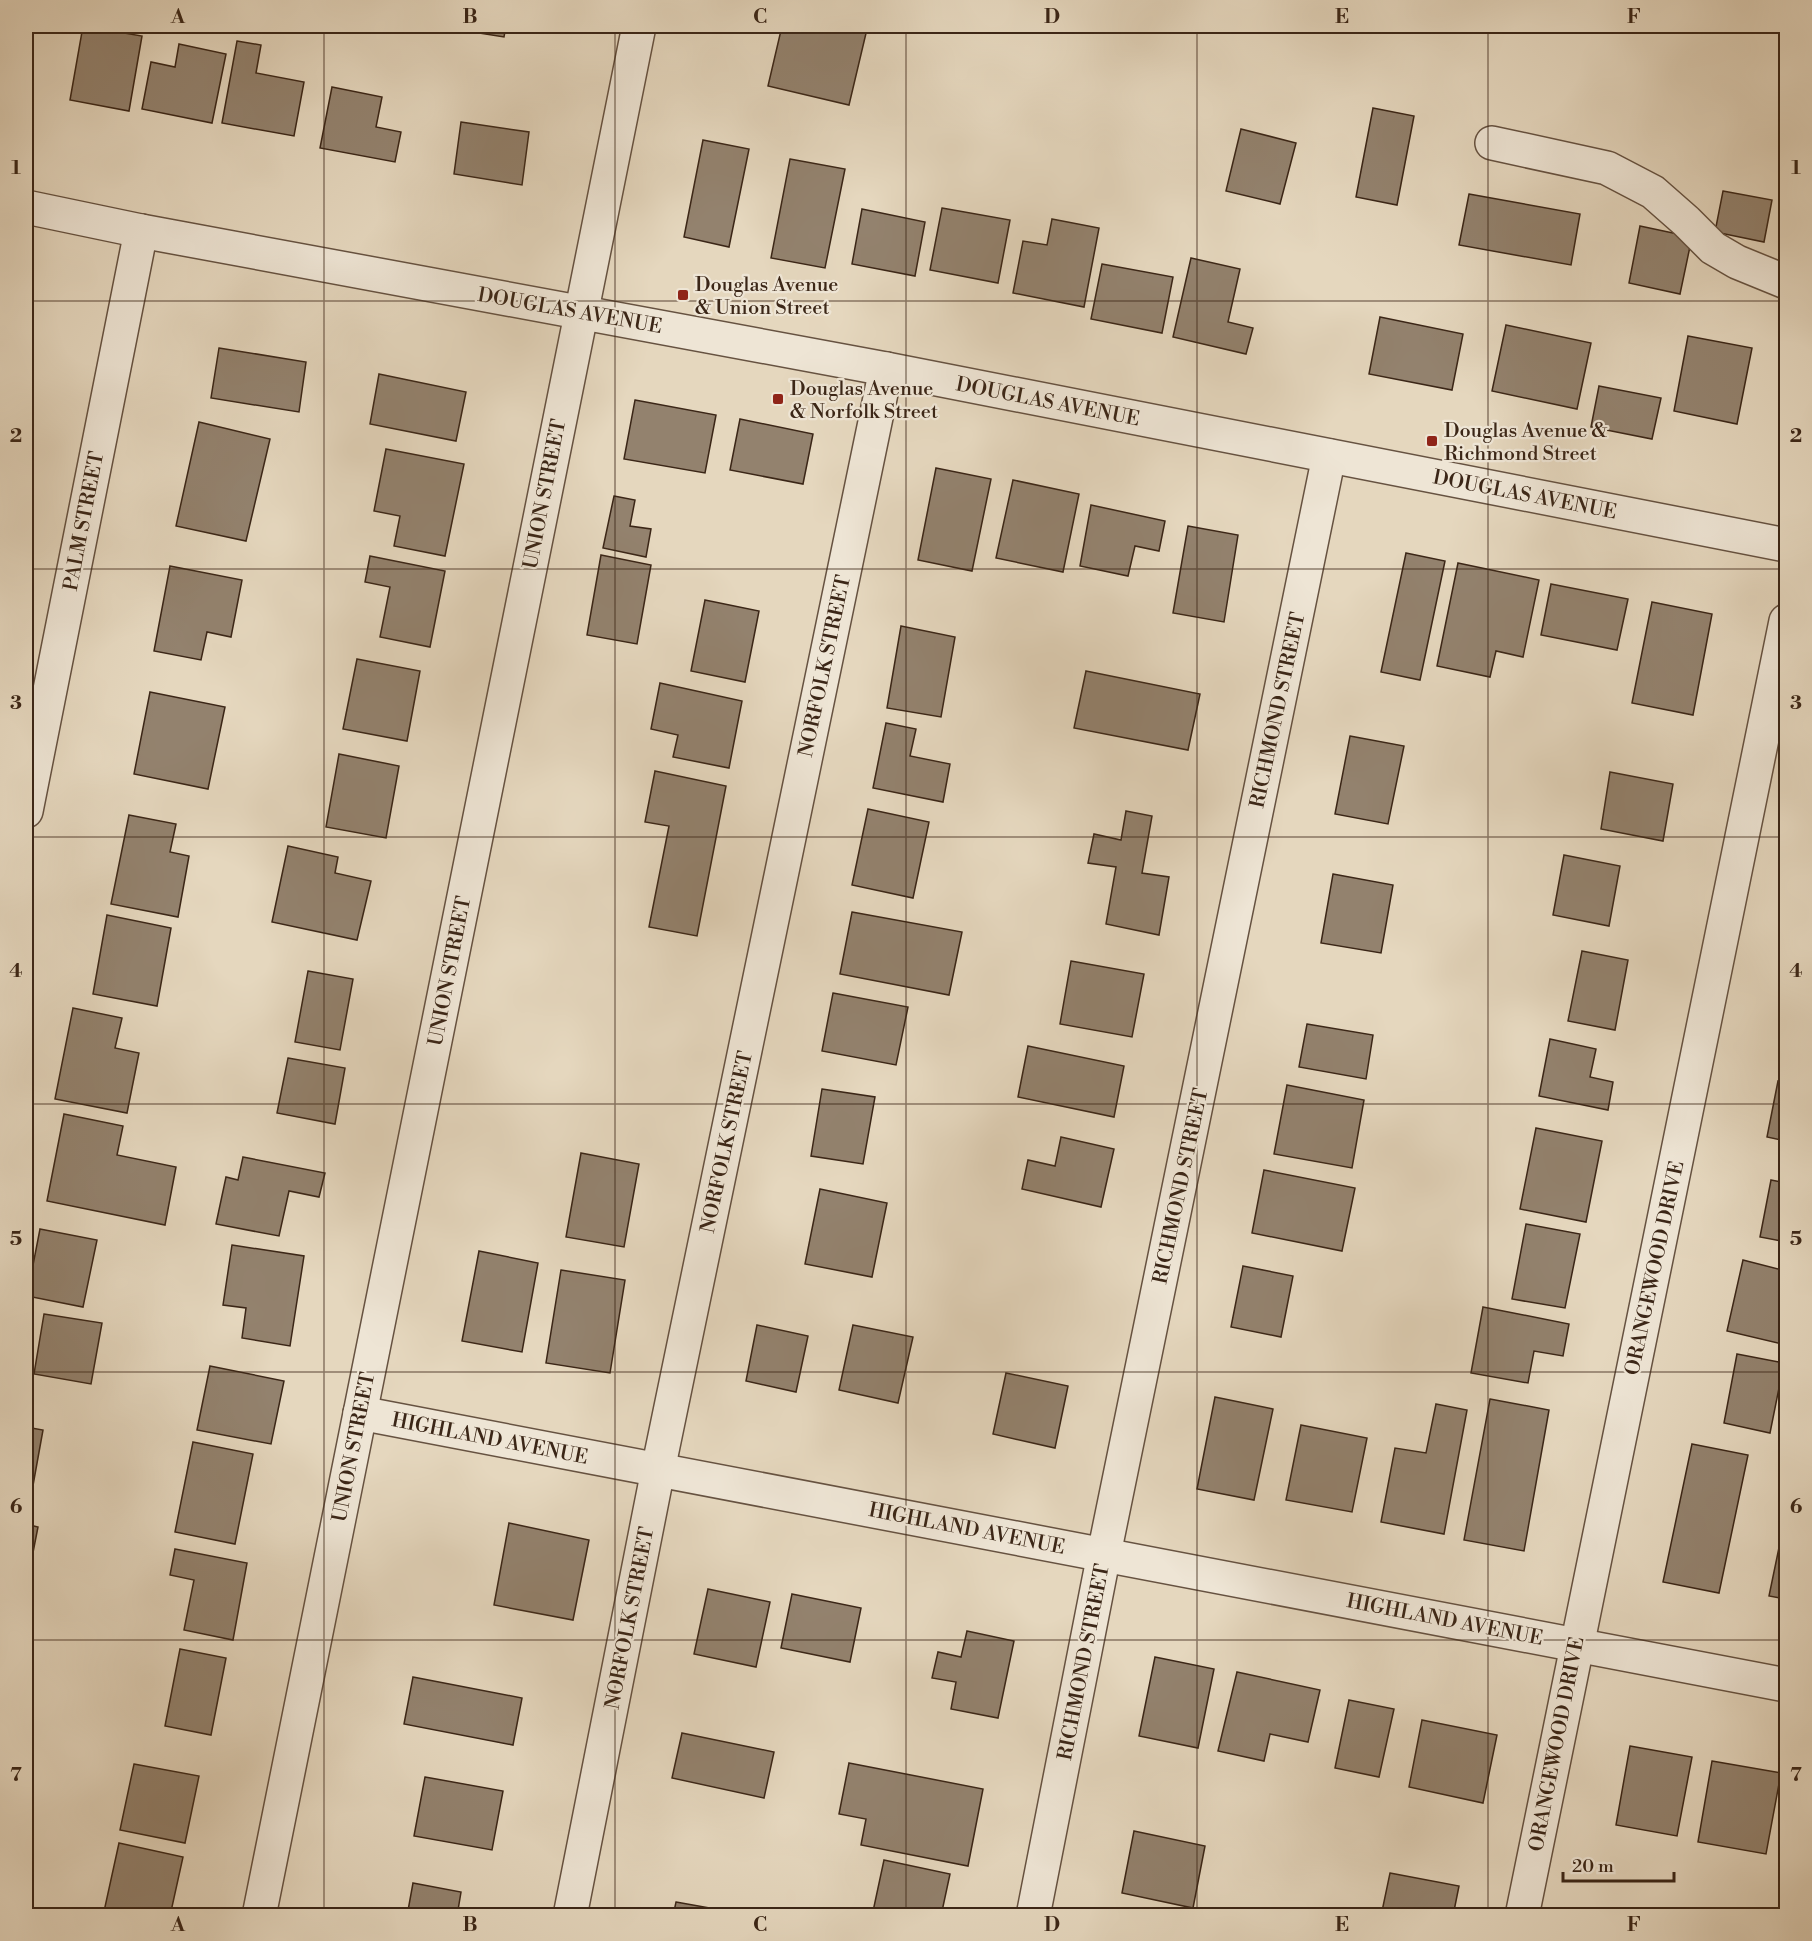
<svg xmlns="http://www.w3.org/2000/svg" width="1812" height="1941" font-family="'Libre Bodoni',serif">
	<rect width="100%" height="100%" fill="#e5d7be"/>
	<filter id="stains"><feTurbulence type="fractalNoise" baseFrequency=".00333" numOctaves="4"/><feColorMatrix values="0 0 0 0 .2 0 0 0 0 .09 0 0 0 0 .02 0 0 0 .5 -.17"/></filter>
	<radialGradient id="worn" r=".72"><stop offset=".6" stop-color="#630" stop-opacity="0"/><stop offset="1" stop-color="#630" stop-opacity=".3"/></radialGradient>
	<g fill="#93826e" stroke="#3b2617" stroke-width="1.5">
		<path d="M83 26 142 36 129 111 70 100Z"/>
		<path d="M448 26H506L504 37 448 28Z"/>
		<path d="M782 26H854L867 29 849 105 768 86Z"/>
		<path d="M237 41 261 45 256 73 304 82 294 136 222 123Z"/>
		<path d="M179 44 226 54 212 123 142 109 151 62 175 67Z"/>
		<path d="M332 87 382 97 376 127 401 132 395 162 320 148Z"/>
		<path d="M1373 108 1414 116 1397 205 1356 197Z"/>
		<path d="M461 122 529 132 522 185 454 174Z"/>
		<path d="M1241 129 1296 143 1280 204 1226 191Z"/>
		<path d="M703 140 749 149 729 247 684 237Z"/>
		<path d="M790 159 845 169 825 268 771 258Z"/>
		<path d="M1723 191 1772 200 1764 242 1715 232Z"/>
		<path d="M1469 194 1580 214 1571 265 1459 245Z"/>
		<path d="M942 208 1010 220 998 283 930 270Z"/>
		<path d="M862 209 925 222 915 276 852 264Z"/>
		<path d="M1052 219 1099 228 1084 307 1013 293 1023 241 1047 245Z"/>
		<path d="M1640 226 1692 237 1680 294 1629 283Z"/>
		<path d="M1191 258 1240 269 1228 322 1253 328 1246 354 1173 337Z"/>
		<path d="M1102 264 1173 277 1162 333 1091 319Z"/>
		<path d="M1380 317 1463 334 1452 390 1369 374Z"/>
		<path d="M1506 325 1591 343 1577 409 1492 391Z"/>
		<path d="M1688 336 1752 348 1737 424 1674 411Z"/>
		<path d="M219 348 306 362 299 412 211 398Z"/>
		<path d="M379 374 466 392 456 441 370 424Z"/>
		<path d="M1599 386 1661 398 1652 439 1591 427Z"/>
		<path d="M635 400 716 415 705 473 624 459Z"/>
		<path d="M740 419 813 434 803 484 730 470Z"/>
		<path d="M199 422 270 439 246 541 176 526Z"/>
		<path d="M386 449 464 464 445 556 394 546 400 516 374 511Z"/>
		<path d="M936 468 991 479 972 571 918 560Z"/>
		<path d="M1013 480 1079 494 1063 572 996 558Z"/>
		<path d="M614 496 635 500 630 526 651 529 646 557 603 548Z"/>
		<path d="M1091 505 1165 521 1159 551 1135 546 1128 576 1080 566Z"/>
		<path d="M1188 526 1238 535 1224 622 1173 613Z"/>
		<path d="M1406 553 1445 561 1420 680 1381 672Z"/>
		<path d="M601 555 651 565 637 644 587 635Z"/>
		<path d="M370 556 445 571 430 647 380 637 390 587 365 582Z"/>
		<path d="M1458 563 1539 580 1523 657 1496 651 1490 677 1437 666Z"/>
		<path d="M170 566 242 580 231 637 207 632 201 660 154 651Z"/>
		<path d="M1551 584 1628 599 1617 650 1541 635Z"/>
		<path d="M705 600 759 611 745 682 691 671Z"/>
		<path d="M1652 602 1712 614 1693 715 1632 703Z"/>
		<path d="M901 626 955 637 941 717 887 708Z"/>
		<path d="M357 659 420 671 407 741 343 729Z"/>
		<path d="M1086 671 1200 694 1188 750 1074 728Z"/>
		<path d="M660 683 742 701 729 768 673 757 678 735 651 729Z"/>
		<path d="M150 692 225 707 208 789 134 774Z"/>
		<path d="M886 723 916 729 910 756 950 764 943 802 873 788Z"/>
		<path d="M1350 736 1404 746 1388 824 1335 814Z"/>
		<path d="M339 754 399 766 386 838 326 827Z"/>
		<path d="M655 771 726 786 697 936 649 927 669 826 645 822Z"/>
		<path d="M1610 772 1673 784 1663 841 1601 829Z"/>
		<path d="M868 809 929 822 913 898 852 885Z"/>
		<path d="M1126 811 1152 816 1142 873 1169 877 1159 935 1106 924 1116 867 1088 863 1094 834 1121 840Z"/>
		<path d="M129 815 176 824 170 852 189 856 178 917 111 904Z"/>
		<path d="M288 846 338 857 335 873 371 881 357 940 272 922Z"/>
		<path d="M1564 855 1620 866 1609 926 1553 915Z"/>
		<path d="M1333 874 1393 885 1381 953 1321 943Z"/>
		<path d="M852 912 962 932 949 995 840 974Z"/>
		<path d="M107 915 171 928 157 1006 93 994Z"/>
		<path d="M1582 951 1628 960 1615 1030 1568 1021Z"/>
		<path d="M1071 961 1144 974 1132 1037 1060 1024Z"/>
		<path d="M308 971 353 979 340 1050 295 1042Z"/>
		<path d="M833 993 908 1007 896 1065 822 1051Z"/>
		<path d="M73 1008 122 1018 115 1048 139 1053 127 1113 55 1099Z"/>
		<path d="M1307 1024 1373 1035 1366 1079 1299 1067Z"/>
		<path d="M1550 1039 1596 1049 1590 1077 1613 1082 1608 1110 1539 1096Z"/>
		<path d="M1028 1046 1124 1066 1114 1117 1018 1097Z"/>
		<path d="M288 1058 345 1068 335 1124 277 1113Z"/>
		<path d="M1778 1081 1786 1083V1141L1767 1137Z"/>
		<path d="M1287 1085 1364 1100 1352 1168 1274 1154Z"/>
		<path d="M822 1089 875 1097 863 1164 811 1156Z"/>
		<path d="M64 1114 123 1126 117 1155 176 1167 165 1225 47 1201Z"/>
		<path d="M1536 1128 1602 1141 1586 1222 1520 1209Z"/>
		<path d="M1061 1137 1114 1149 1101 1207 1022 1189 1028 1160 1055 1166Z"/>
		<path d="M581 1153 639 1164 624 1247 566 1237Z"/>
		<path d="M243 1157 325 1173 319 1197 289 1191 279 1236 216 1224 226 1177 238 1180Z"/>
		<path d="M1264 1170 1355 1188 1342 1251 1252 1233Z"/>
		<path d="M1771 1180 1786 1183V1242L1760 1237Z"/>
		<path d="M820 1189 887 1203 872 1277 805 1264Z"/>
		<path d="M1526 1224 1580 1234 1565 1308 1512 1299Z"/>
		<path d="M40 1229 97 1240 83 1307 27 1296Z"/>
		<path d="M232 1245 304 1256 290 1346 242 1338 246 1308 223 1305Z"/>
		<path d="M479 1251 538 1263 522 1352 462 1341Z"/>
		<path d="M1743 1260 1786 1271V1345L1727 1331Z"/>
		<path d="M1243 1266 1293 1276 1281 1337 1231 1327Z"/>
		<path d="M561 1270 625 1280 610 1373 546 1363Z"/>
		<path d="M1483 1307 1569 1324 1563 1356 1534 1351 1528 1383 1471 1373Z"/>
		<path d="M44 1314 102 1323 91 1384 34 1374Z"/>
		<path d="M757 1325 808 1336 796 1392 746 1381Z"/>
		<path d="M853 1325 913 1337 898 1403 839 1390Z"/>
		<path d="M1737 1354 1784 1363 1770 1433 1724 1423Z"/>
		<path d="M210 1366 284 1381 271 1444 197 1430Z"/>
		<path d="M1006 1373 1068 1386 1055 1448 993 1434Z"/>
		<path d="M1215 1397 1273 1409 1254 1500 1197 1489Z"/>
		<path d="M1490 1399 1549 1410 1524 1551 1464 1540Z"/>
		<path d="M1436 1404 1467 1410 1444 1534 1381 1522 1395 1448 1426 1453Z"/>
		<path d="M1301 1425 1367 1438 1352 1512 1286 1500Z"/>
		<path d="M26 1427 43 1430 30 1502 26 1501Z"/>
		<path d="M193 1442 253 1454 235 1544 175 1532Z"/>
		<path d="M1692 1444 1748 1455 1719 1593 1663 1582Z"/>
		<path d="M509 1523 589 1540 573 1620 494 1605Z"/>
		<path d="M26 1524 38 1527 26 1588Z"/>
		<path d="M1782 1533 1786 1534V1599L1769 1596Z"/>
		<path d="M175 1549 247 1563 233 1640 184 1630 194 1580 170 1575Z"/>
		<path d="M708 1589 770 1602 756 1667 694 1654Z"/>
		<path d="M792 1594 861 1608 850 1662 781 1648Z"/>
		<path d="M967 1631 1014 1641 998 1718 951 1709 956 1682 932 1678 938 1652 961 1657Z"/>
		<path d="M180 1649 226 1658 211 1735 165 1726Z"/>
		<path d="M1155 1657 1214 1669 1198 1748 1139 1736Z"/>
		<path d="M1237 1672 1320 1690 1308 1742 1270 1734 1264 1761 1218 1751Z"/>
		<path d="M413 1677 522 1698 513 1745 404 1724Z"/>
		<path d="M1349 1700 1394 1709 1379 1777 1335 1768Z"/>
		<path d="M1422 1720 1497 1735 1483 1803 1409 1787Z"/>
		<path d="M682 1733 774 1752 764 1798 672 1778Z"/>
		<path d="M1630 1746 1692 1757 1677 1836 1616 1825Z"/>
		<path d="M1712 1761 1781 1773 1766 1854 1698 1842Z"/>
		<path d="M849 1763 983 1789 968 1866 861 1845 866 1819 839 1814Z"/>
		<path d="M134 1764 199 1776 185 1843 120 1830Z"/>
		<path d="M425 1777 503 1791 492 1850 414 1836Z"/>
		<path d="M1786 1812V1845L1781 1844Z"/>
		<path d="M1134 1831 1205 1846 1193 1908 1122 1893Z"/>
		<path d="M119 1843 183 1857 170 1916H103Z"/>
		<path d="M884 1860 950 1874 941 1916H872Z"/>
		<path d="M1390 1873 1459 1886 1453 1916H1381Z"/>
		<path d="M413 1883 461 1892 457 1916H407Z"/>
		<path d="M676 1902 738 1913 737 1916H673Z"/>
	</g>
	<g fill="none" stroke-linecap="round" stroke-linejoin="round">
		<g stroke="#665241" stroke-width="36">
			<g id="minor">
				<path d="M1492 143 1607 168 1653 192 1686 221 1713 248 1737 262 1786 282"/>
				<path d="M26 207 141 231 886 369 1786 545"/>
				<path d="M26 811 141 231"/>
				<path d="M360 1413 1786 1685"/>
				<path d="M259 1916 639 26"/>
				<path d="M570 1916 658 1470 886 369"/>
				<path d="M1033 1916 1104 1554 1329 456"/>
				<path d="M1522 1916 1786 621"/>
			</g>
		</g>
		<use href="#minor" stroke="#eee5d5" stroke-width="33"/>
	</g>
	<path fill="none" stroke="#3b2617" stroke-width="1.5" stroke-opacity="0.55" d="M324 26V1916M615 26V1916M906 26V1916M1197 26V1916M1488 26V1916M26 301H1786M26 569H1786M26 837H1786M26 1104H1786M26 1372H1786M26 1640H1786"/>
	<g fill="#8f2418" stroke="#eee5d5" stroke-width="2">
		<rect x="677" y="289" width="12" height="12" rx="3"/>
		<rect x="772" y="393" width="12" height="12" rx="3"/>
		<rect x="1426" y="435" width="12" height="12" rx="3"/>
	</g>
	<g text-anchor="middle" stroke-width="4.5" stroke-linejoin="round" paint-order="stroke">
		<g font-size="20" fill="#3b2617" stroke="#eee5d5" text-anchor="start">
			<text x="695" y="291">Douglas Avenue<tspan x="695" dy="23">&amp; Union Street</tspan></text>
			<text x="790" y="395">Douglas Avenue<tspan x="790" dy="23">&amp; Norfolk Street</tspan></text>
			<text x="1444" y="437">Douglas Avenue &amp;<tspan x="1444" dy="23">Richmond Street</tspan></text>
		</g>
		<g font-size="20" fill="#3b2617" stroke="#eee5d5">
			<text transform="translate(570 310) rotate(10)" y="7">DOUGLAS AVENUE</text>
			<text transform="translate(1048 401) rotate(11)" y="7">DOUGLAS AVENUE</text>
			<text transform="translate(544 494) rotate(-79)" y="7">UNION STREET</text>
			<text transform="translate(1525 494) rotate(11)" y="7">DOUGLAS AVENUE</text>
			<text transform="translate(83 521) rotate(-79)" y="7">PALM STREET</text>
			<text transform="translate(824 666) rotate(-78)" y="7">NORFOLK STREET</text>
			<text transform="translate(1277 710) rotate(-78)" y="7">RICHMOND STREET</text>
			<text transform="translate(449 971) rotate(-79)" y="7">UNION STREET</text>
			<text transform="translate(726 1142) rotate(-78)" y="7">NORFOLK STREET</text>
			<text transform="translate(1180 1186) rotate(-78)" y="7">RICHMOND STREET</text>
			<text transform="translate(1654 1268) rotate(-78)" y="7">ORANGEWOOD DRIVE</text>
			<text transform="translate(490 1438) rotate(11)" y="7">HIGHLAND AVENUE</text>
			<text transform="translate(353 1447) rotate(-79)" y="7">UNION STREET</text>
			<text transform="translate(967 1528) rotate(11)" y="7">HIGHLAND AVENUE</text>
			<text transform="translate(629 1618) rotate(-79)" y="7">NORFOLK STREET</text>
			<text transform="translate(1445 1619) rotate(11)" y="7">HIGHLAND AVENUE</text>
			<text transform="translate(1083 1662) rotate(-79)" y="7">RICHMOND STREET</text>
			<text transform="translate(1556 1744) rotate(-79)" y="7">ORANGEWOOD DRIVE</text>
		</g>
	</g>
	<rect width="1812" height="1941" fill="none" stroke="#e5d7be" stroke-width="66"/>
	<path d="M1563 1872v9h111v-9" fill="none" stroke="#3b2617" stroke-width="3"/>
	<text x="1572" y="1872" font-size="18" fill="#3b2617" stroke="#eee5d5" stroke-width="4.5" paint-order="stroke">20 m</text>
	<rect x="33" y="33" width="1746" height="1875" fill="none" stroke="#3b2617" stroke-width="2"/>
	<g font-size="20" text-anchor="middle" font-weight="bold" fill="#3b2617">
		<text x="178" y="23">A</text>
		<text x="470" y="23">B</text>
		<text x="760" y="23">C</text>
		<text x="1052" y="23">D</text>
		<text x="1342" y="23">E</text>
		<text x="1634" y="23">F</text>
		<text x="16" y="174">1</text>
		<text x="1796" y="174">1</text>
		<text x="16" y="442">2</text>
		<text x="1796" y="442">2</text>
		<text x="16" y="709">3</text>
		<text x="1796" y="709">3</text>
		<text x="16" y="977">4</text>
		<text x="1796" y="977">4</text>
		<text x="16" y="1245">5</text>
		<text x="1796" y="1245">5</text>
		<text x="16" y="1513">6</text>
		<text x="1796" y="1513">6</text>
		<text x="16" y="1781">7</text>
		<text x="1796" y="1781">7</text>
		<text x="178" y="1931">A</text>
		<text x="470" y="1931">B</text>
		<text x="760" y="1931">C</text>
		<text x="1052" y="1931">D</text>
		<text x="1342" y="1931">E</text>
		<text x="1634" y="1931">F</text>
	</g>
	<rect width="100%" height="100%" filter="url(#stains)"/>
	<rect width="100%" height="100%" fill="url(#worn)"/>
</svg>
